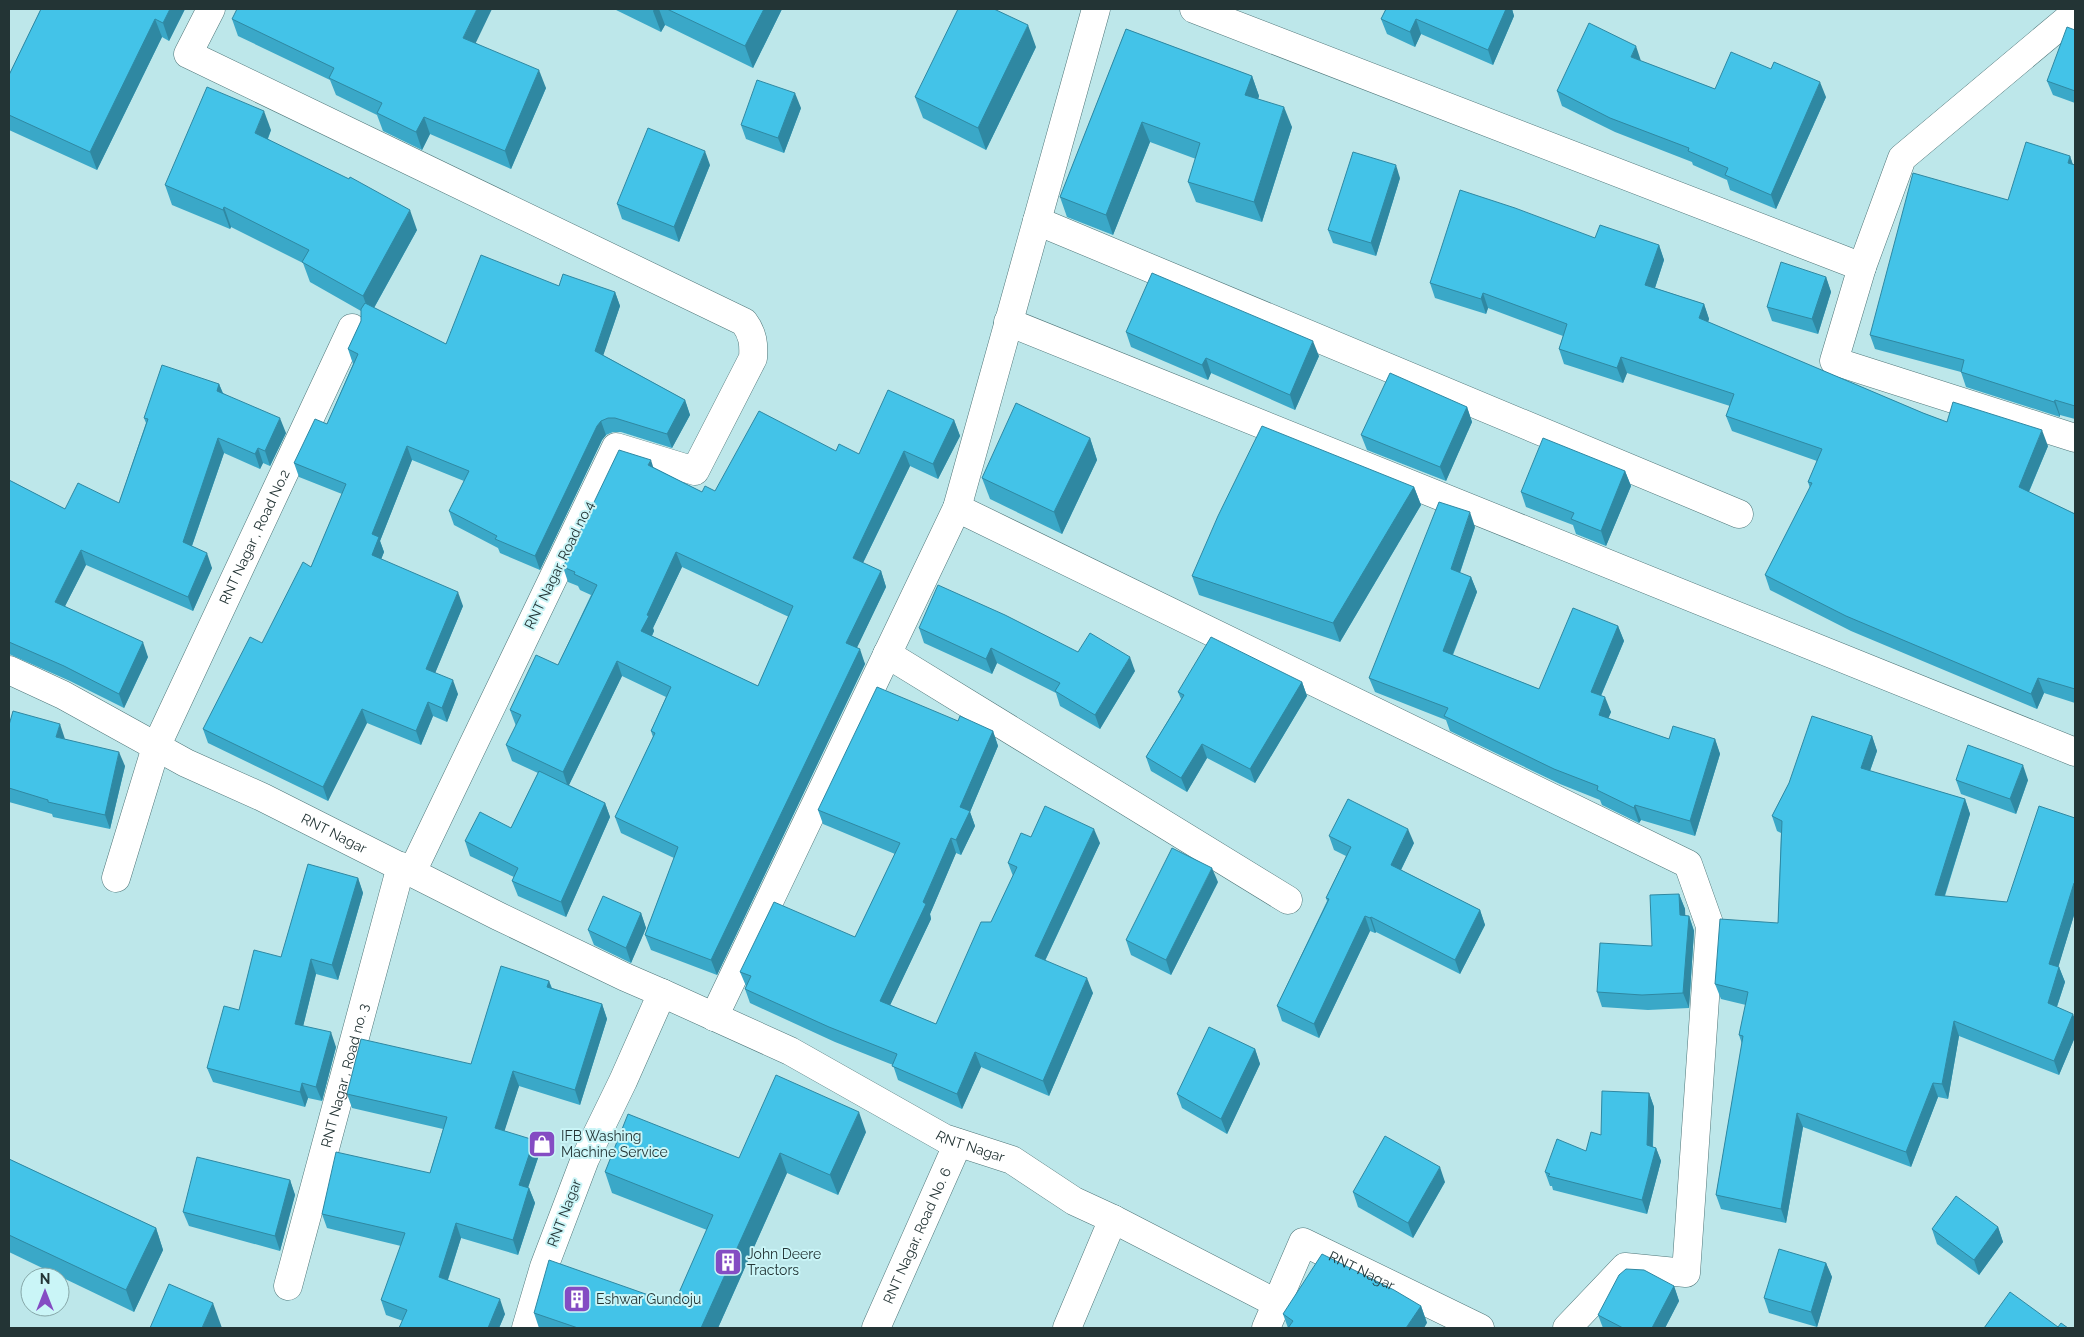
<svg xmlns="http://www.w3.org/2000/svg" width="2084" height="1337" font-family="Raleway,sans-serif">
	<rect width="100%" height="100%" fill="#bde7ea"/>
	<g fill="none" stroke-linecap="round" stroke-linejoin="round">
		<g stroke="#4f7679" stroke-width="29">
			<g id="minor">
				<path d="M211 9 188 54 744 322C753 334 754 344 753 358L695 471 616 447 412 872"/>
				<path d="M1194 9 1862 267"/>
				<path d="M2075 13 1902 158 1862 267 1834 361 2075 438"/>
				<path d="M1037 221 1739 514"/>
				<path d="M1008 322 2075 752"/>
				<path d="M957 508 1688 864 1710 926 1686 1273 1625 1267 1567 1328"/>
				<path d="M887 654 1288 900"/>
				<path id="s1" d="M9 670 63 695 186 763 262 797 498 916 625 977 662 993 623 1081 585 1159 544 1267 526 1328"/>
				<path id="s2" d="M116 878 156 747 352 328"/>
				<path id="s3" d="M662 993 790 1051 944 1138 1012 1160 1074 1201 1113 1219 1276 1303"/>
				<path d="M714 1017 957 508 1096 9"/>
				<path id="s4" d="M288 1286 401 866"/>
				<path id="s5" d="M876 1328 958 1143"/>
				<path d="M1067 1328 1113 1219"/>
				<path id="s6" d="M1266 1328 1303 1242 1480 1328"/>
			</g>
		</g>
		<use href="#minor" stroke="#fff" stroke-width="28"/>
	</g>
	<g fill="#3aa8c8" fill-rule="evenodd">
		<path d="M41 9H185L169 41 162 37 97 170 9 130V75Z"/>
		<path d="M614 9H782L753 68 665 25 661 32Z"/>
		<path d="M1386 9H1512L1514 16 1493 65 1421 34 1415 47 1387 34 1381 19Z"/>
		<path d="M232 19 476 43 546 88 511 169 430 134 422 150 383 131 377 115 336 95 330 80 238 36Z"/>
		<path d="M1126 29 1252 76 1259 96 1258 99 1292 127 1262 222 1196 202 1188 182 1196 159 1150 142 1113 235 1067 217 1060 197Z"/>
		<path d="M2075 30V103L2053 95 2047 81Z"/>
		<path d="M1036 47 986 150 923 118 915 97Z"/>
		<path d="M1641 61 1715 89 1826 97 1776 209 1730 190 1727 180 1693 165 1692 162 1615 132 1562 106 1557 91Z"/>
		<path d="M801 108 784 153 746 139 741 125Z"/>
		<path d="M271 130 268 139 417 230 374 308 446 344 559 286 615 292 620 306 603 355 685 400 690 415 672 448 621 432H613L606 435 602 440 540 570 500 553 498 548 454 525 449 511 464 481 412 460 380 541 384 552 381 559 463 606 435 673 458 694 447 722 433 716 421 745 367 723 328 801 208 743 203 729 262 643 311 567 342 494 299 477 294 463 327 424 353 364 348 349 361 321V311L310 282 303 263 231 227 230 229 172 205 165 185Z"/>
		<path d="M2070 156 2073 165H2075V419L2060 415V417L1966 387 1961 372 1875 349 1870 335Z"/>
		<path d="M710 165 679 242 622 219 617 204Z"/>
		<path d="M1400 178 1376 256 1333 243 1328 230Z"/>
		<path d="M1595 238 1659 245 1664 260 1655 288 1704 304 1709 319 1708 322 1923 413 1947 422 2048 446 2029 492 2075 514V703L2044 693 2037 709 1851 631 1770 590 1765 575 1810 488 1808 482 1817 461 1732 431 1726 416 1730 406 1627 373 1623 383 1564 364 1559 349 1563 336 1488 308 1486 314 1435 298 1430 283Z"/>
		<path d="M1826 277 1831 292 1818 334 1772 321 1767 307Z"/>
		<path d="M1126 332 1319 356 1295 410 1211 373 1208 380 1131 347Z"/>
		<path d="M219 384 223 393 286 433 270 466 263 463 260 469 224 453 192 546 212 568 193 611 86 565 65 606 148 657 124 708 70 681 9 654V480L65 509 119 503 146 423 144 418Z"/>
		<path d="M1467 407 1472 422 1446 481 1367 450 1361 435Z"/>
		<path d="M954 420 960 436 938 479 910 466 863 563 881 571 886 587 857 647 865 664 717 975 651 950 645 935 674 858 621 833 615 817 653 737 651 731 666 697 622 676 569 785 605 803 610 817 566 917 518 896 512 881 514 877 470 856 465 841 511 828 538 773 512 761 506 745 516 726 510 710 558 665 591 595 580 590 578 586 568 582 563 567 653 467 702 492 715 491 836 451 859 454ZM682 567 789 617 758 686 652 636 654 631 653 628Z"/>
		<path d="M1090 438 1097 460 1062 534 990 499 982 478Z"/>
		<path d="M1625 471 1631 486 1606 546 1576 534 1573 525 1526 507 1521 492Z"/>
		<path d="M1414 487 1421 505 1340 642 1199 595 1192 576Z"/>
		<path d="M1475 527 1460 573 1471 577 1477 592 1453 655 1539 689 1618 626 1624 641 1601 696 1611 712 1608 718 1669 739H1715L1720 754 1695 836 1641 820 1639 823 1602 805 1600 800 1560 784 1450 731 1446 720 1375 692 1369 678Z"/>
		<path d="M919 628 1078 652 1135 671 1100 729 1060 706 1056 693 997 663 992 674 924 643Z"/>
		<path d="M1302 682 1307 696 1255 783 1207 758 1187 792 1151 771 1146 757 1181 699 1178 692Z"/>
		<path d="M958 721 993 731 998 746 970 812 975 826 961 855 956 853 930 914 931 919 890 1005 936 1024 991 922 1013 876 1008 863 1031 837 1100 843 1045 961 1093 993 1049 1096 981 1067 962 1109 898 1080 893 1065 835 1042 750 1003 745 989 746 986 740 972 855 937 895 854 823 824 818 810Z"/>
		<path d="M9 725 65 739 125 766 110 829 53 817 52 814 9 802Z"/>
		<path d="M1872 736 1877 751 1870 771 1965 799 1970 814 1945 896 2007 902 2075 818V912L2058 967H2059L2065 982 2057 1007 2075 1019V1037L2059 1075 1959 1036 1948 1099 1938 1097 1911 1167 1803 1127 1786 1223 1721 1209 1716 1195 1742 1044 1739 1035 1746 1005 1721 999 1715 984 1778 923 1781 833 1777 831 1772 816 1789 783Z"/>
		<path d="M1956 780H2028L2016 814 1961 794Z"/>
		<path d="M1329 836 1414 843 1401 870 1480 910 1485 925 1460 974 1376 932 1375 933 1370 931 1319 1038 1282 1021 1277 1006 1327 901 1326 898 1346 856 1334 850Z"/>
		<path d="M358 878 363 893 338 980 316 974 303 1026 336 1047 322 1101 308 1098 305 1107 213 1082 207 1068 239 1010 281 957Z"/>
		<path d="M1218 882 1171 975 1131 955 1126 940Z"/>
		<path d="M1679 894 1685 909V916H1689L1694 931 1689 1008 1648 1010 1602 1007 1597 992 1652 946Z"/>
		<path d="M641 913 646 928 631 963 594 945 588 930Z"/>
		<path d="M549 981 552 988 602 1004 607 1019 580 1105 519 1086 504 1131 539 1155 528 1188H529L535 1203 518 1255 461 1238 448 1280 505 1314 499 1328H399L403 1321 386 1315 381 1300 401 1246 327 1228 322 1214 430 1173 443 1129 352 1108 347 1094 471 1064Z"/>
		<path d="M1255 1049 1260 1064 1227 1134 1182 1108 1177 1094Z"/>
		<path d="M1649 1093 1654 1107 1653 1147 1656 1148 1661 1161 1647 1214 1553 1190 1552 1186H1550L1545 1172 1586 1151Z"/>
		<path d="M866 1132 838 1195 787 1173 718 1328H539L534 1313 674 1304 707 1230 612 1193 605 1172 739 1158Z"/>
		<path d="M9 1159 156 1228 163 1250 134 1312 9 1252Z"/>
		<path d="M290 1180 295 1195 280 1251 189 1226 183 1212Z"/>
		<path d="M1445 1182 1413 1238 1358 1207 1353 1192Z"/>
		<path d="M1998 1227 2003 1242 1979 1275 1937 1244 1932 1229Z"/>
		<path d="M1826 1263 1832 1277 1817 1327 1769 1313 1764 1298Z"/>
		<path d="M1674 1286 1679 1301 1665 1328H1603L1598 1315Z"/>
		<path d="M1421 1306 1427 1323 1288 1328 1283 1314Z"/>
	</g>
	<g fill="#2f88a2">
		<path d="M170 9H185L169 41 163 23Z"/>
		<path d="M477 9H492L470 55 463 38Z"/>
		<path d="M654 9H659L665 25 661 32 653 11Z"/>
		<path d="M764 9H782L753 68 745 46Z"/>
		<path d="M1506 9H1512L1514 16 1493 65 1488 50Z"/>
		<path d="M155 19 162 37 97 170 90 152Z"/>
		<path d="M1416 19 1421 34 1415 47 1410 32Z"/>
		<path d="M1028 25 1036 47 986 150 978 128Z"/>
		<path d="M1636 46 1641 61 1631 57Z"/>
		<path d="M539 70 546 88 511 169 505 151Z"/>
		<path d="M1252 76 1259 96 1253 115 1245 95Z"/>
		<path d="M1820 82 1826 97 1776 209 1771 195Z"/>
		<path d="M795 93 801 108 784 153 778 138Z"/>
		<path d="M1284 107 1292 127 1262 222 1254 202Z"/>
		<path d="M264 111 271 130 262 152 255 133Z"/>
		<path d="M424 117 430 134 422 150 416 132Z"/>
		<path d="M1142 122 1150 142 1113 235 1106 215Z"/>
		<path d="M705 151 710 165 679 242 674 227Z"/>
		<path d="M2070 156 2075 171 2068 163Z"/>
		<path d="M1396 165 1400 178 1376 256 1371 243Z"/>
		<path d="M224 207 231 227 230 229 223 210Z"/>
		<path d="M410 210 417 230 370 315 363 296Z"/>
		<path d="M1659 245 1664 260 1651 300 1645 285Z"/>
		<path d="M1826 277 1831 292 1818 334 1812 319Z"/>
		<path d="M615 292 620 306 600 365 595 351Z"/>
		<path d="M1483 293 1488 308 1486 314 1481 299Z"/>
		<path d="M1704 304 1709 319 1704 334 1699 318Z"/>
		<path d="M1313 341 1319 356 1295 410 1290 395Z"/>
		<path d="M1621 357 1627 373 1623 383 1617 368Z"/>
		<path d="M1206 358 1211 373 1208 380 1202 365Z"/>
		<path d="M219 384 225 399 217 391Z"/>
		<path d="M685 400 690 415 672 448 667 434Z"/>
		<path d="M2055 400 2060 415V417L2054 402Z"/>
		<path d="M1467 407 1472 422 1446 481 1440 467Z"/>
		<path d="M280 418 286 433 270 466 265 451Z"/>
		<path d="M954 420 960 436 938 479 933 464Z"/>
		<path d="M601 421 606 435 602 440 540 570 535 556 597 426Z"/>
		<path d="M2042 430 2048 446 2024 503 2019 487Z"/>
		<path d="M218 438 224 453 188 557 183 542Z"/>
		<path d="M1090 438 1097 460 1062 534 1054 512Z"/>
		<path d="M407 446 412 460 380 541 384 552 377 570 372 555V534Z"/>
		<path d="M258 448 263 463 260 469 255 454Z"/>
		<path d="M904 451 910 466 858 573 853 558Z"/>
		<path d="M651 460 656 476 648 465Z"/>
		<path d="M1625 471 1631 486 1606 546 1601 531Z"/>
		<path d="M1414 487 1421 505 1340 642 1333 623Z"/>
		<path d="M1470 512 1475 527 1456 584 1451 569Z"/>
		<path d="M81 550 86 565 60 616 55 602Z"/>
		<path d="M676 552 682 567 653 628 654 631 647 646 641 631 647 615Z"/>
		<path d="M207 553 212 568 193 611 188 597Z"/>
		<path d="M881 571 886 587 852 658 846 643Z"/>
		<path d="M1471 577 1477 592 1448 666 1443 651Z"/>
		<path d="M458 592 463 606 431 683 426 669Z"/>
		<path d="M1618 626 1624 641 1596 707 1591 692Z"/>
		<path d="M143 642 148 657 124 708 119 694Z"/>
		<path d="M991 648 997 663 992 674 986 659Z"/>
		<path d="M860 649 865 664 717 975 711 960Z"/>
		<path d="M1130 657 1135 671 1100 729 1095 715Z"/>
		<path d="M617 661 622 676 568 787 563 772Z"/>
		<path d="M2038 678 2044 693 2037 709 2031 694Z"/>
		<path d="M453 680 458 694 447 722 442 708Z"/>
		<path d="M1302 682 1307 696 1255 783 1250 769Z"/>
		<path d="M1605 697 1611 712 1604 729 1599 715Z"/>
		<path d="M428 702 433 716 421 745 416 731Z"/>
		<path d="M362 709 367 723 328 801 323 787Z"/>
		<path d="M60 724 65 739 56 737Z"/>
		<path d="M993 731 998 746 970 812 975 826 961 855 956 840 960 807Z"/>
		<path d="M1872 736 1877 751 1866 782 1861 768Z"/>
		<path d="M1715 739 1720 754 1695 836 1690 821Z"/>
		<path d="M1202 744 1207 758 1187 792 1181 778Z"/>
		<path d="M119 752 125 766 110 829 105 815Z"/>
		<path d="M2023 765 2028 780 2016 814 2010 799Z"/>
		<path d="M1965 799 1970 814 1940 910 1935 895Z"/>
		<path d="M605 803 610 817 566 917 561 902Z"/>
		<path d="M1635 805 1641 820 1639 823 1634 808Z"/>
		<path d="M1094 829 1100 843 1040 971 1035 956Z"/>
		<path d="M1408 829 1414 843 1396 880 1391 865Z"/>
		<path d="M951 838 956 853 930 914 931 919 885 1016 880 1001Z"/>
		<path d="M1212 868 1218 882 1171 975 1166 960Z"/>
		<path d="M358 878 363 893 338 980 332 965Z"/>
		<path d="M2074 883 2075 885V912L2055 978 2049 964Z"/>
		<path d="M1679 894 1685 909 1686 930 1680 915Z"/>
		<path d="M1480 910 1485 925 1460 974 1455 960Z"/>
		<path d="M641 913 646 928 631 963 626 948Z"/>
		<path d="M1365 916 1370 931 1319 1038 1314 1024Z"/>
		<path d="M1689 916 1694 931 1689 1008 1683 993Z"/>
		<path d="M1371 917 1376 932 1375 933 1370 918Z"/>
		<path d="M311 959 316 974 300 1039 295 1024Z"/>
		<path d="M2059 967 2065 982 2053 1018 2048 1003Z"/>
		<path d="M1087 978 1093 993 1049 1096 1043 1081Z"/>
		<path d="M549 981 554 996 547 987Z"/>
		<path d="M602 1004 607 1019 580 1105 575 1090Z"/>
		<path d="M2073 1014 2075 1019V1037L2059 1075 2054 1061Z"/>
		<path d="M1954 1021 1959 1036 1948 1099 1942 1084Z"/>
		<path d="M331 1032 336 1047 322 1101 316 1087Z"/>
		<path d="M1255 1049 1260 1064 1227 1134 1221 1119Z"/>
		<path d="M975 1052 981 1067 962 1109 957 1094Z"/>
		<path d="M513 1071 519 1086 501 1142 495 1128Z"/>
		<path d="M302 1083 308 1098 305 1107 300 1092Z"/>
		<path d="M1933 1083 1938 1097 1911 1167 1906 1152Z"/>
		<path d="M1649 1093 1654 1107 1652 1159 1647 1145Z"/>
		<path d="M859 1112 866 1132 838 1195 830 1175Z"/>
		<path d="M1797 1113 1803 1127 1786 1223 1781 1209Z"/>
		<path d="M534 1140 539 1155 524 1199 519 1185Z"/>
		<path d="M1656 1148 1661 1161 1647 1214 1642 1200Z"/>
		<path d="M780 1153 787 1173 718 1328H701Z"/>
		<path d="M1440 1167 1445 1182 1413 1238 1408 1223Z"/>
		<path d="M290 1180 295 1195 280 1251 275 1236Z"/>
		<path d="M529 1188 535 1203 518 1255 513 1240Z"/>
		<path d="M456 1223 461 1238 444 1291 439 1277Z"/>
		<path d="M1998 1227 2003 1242 1979 1275 1974 1260Z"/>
		<path d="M156 1228 163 1250 134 1312 126 1290Z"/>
		<path d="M1826 1263 1832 1277 1817 1327 1811 1312Z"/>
		<path d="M1674 1286 1679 1301 1665 1328H1652Z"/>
		<path d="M500 1299 505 1314 499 1328H488Z"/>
		<path d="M213 1303 222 1328H202Z"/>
		<path d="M1421 1306 1427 1323 1424 1328H1406Z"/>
	</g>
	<g fill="#43c3e8" stroke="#2f88a2" fill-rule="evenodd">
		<path d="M41 9H170L163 23 155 19 90 152 9 115V75Z"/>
		<path d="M237 9H477L463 38 539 70 505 151 424 117 416 132 377 113 382 103 329 78 334 68 232 19Z"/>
		<path d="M667 9H764L745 46Z"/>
		<path d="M958 9H994L1028 25 978 128 915 97Z"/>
		<path d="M1386 9H1506L1488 50 1416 19 1410 32 1381 19Z"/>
		<path d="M1589 23 1636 46 1631 57 1715 89 1731 52 1771 69 1774 62 1820 82 1771 195 1725 175 1728 168 1688 151 1689 148 1610 118 1557 91Z"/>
		<path d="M2067 27 2075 30V91L2047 81Z"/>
		<path d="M1126 29 1252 76 1245 95 1284 107 1254 202 1188 182 1200 143 1142 122 1106 215 1060 197Z"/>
		<path d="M757 80 795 93 778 138 741 125Z"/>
		<path d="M207 87 264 111 255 133 349 179 350 177 410 210 363 296 302 262 309 250 224 207 223 210 165 185Z"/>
		<path d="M648 128 705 151 674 227 617 204Z"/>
		<path d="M2026 142 2070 156 2068 163 2075 165V406L2055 400 2054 402 1961 372 1964 360 1870 335 1913 173 2008 200Z"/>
		<path d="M1353 152 1396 165 1371 243 1328 230Z"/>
		<path d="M1460 190 1515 208 1595 238 1600 225 1659 245 1645 285 1704 304 1699 318 1923 413 1947 422 1953 402 2042 430 2019 487 2075 514V689L2038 678 2031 694 1846 616 1765 575 1812 483 1808 482 1822 449 1726 416 1734 394 1621 357 1617 368 1559 349 1567 324 1483 293 1481 299 1430 283Z"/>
		<path d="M481 255 559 286 563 274 615 292 595 351 685 400 667 434 615 418H608L601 421 597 426 535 556 495 539 497 536 449 511 469 471 407 446 372 534 379 537 372 555 458 592 426 669 453 680 442 708 428 702 416 731 362 709 323 787 203 729 250 637 262 643 303 562 311 567 346 484 294 463 315 419 327 424 358 354 348 349 361 321V309L365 303 446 344Z"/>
		<path d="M1781 262 1826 277 1812 319 1767 307Z"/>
		<path d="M1152 273 1313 341 1290 395 1206 358 1202 365 1126 332Z"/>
		<path d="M162 365 219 384 217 391 280 418 265 451 258 448 255 454 218 438 183 542 207 553 188 597 81 550 55 602 143 642 119 694 64 666 9 642V480L65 509 78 483 119 503 148 419 144 418Z"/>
		<path d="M1390 373 1467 407 1440 467 1361 435Z"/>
		<path d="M888 390 954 420 933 464 904 451 853 558 881 571 846 643 860 649 711 960 645 935 678 847 615 817 655 733 651 731 671 687 617 661 563 772 506 745 521 715 510 710 536 655 558 665 597 585 574 574 575 572 563 567 619 450 651 460 648 465 702 492 705 486 715 491 759 411 836 451 839 444 859 454ZM676 552 793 606 758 686 641 631 649 616 647 615Z"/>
		<path d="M1016 403 1090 438 1054 512 982 478Z"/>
		<path d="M1262 426 1414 487 1333 623 1192 576 1218 516Z"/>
		<path d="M1543 438 1625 471 1601 531 1571 519 1574 513 1521 492Z"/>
		<path d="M1439 502 1470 512 1451 569 1471 577 1443 651 1539 689 1573 608 1618 626 1591 692 1605 697 1599 715 1669 739 1673 726 1715 739 1690 821 1635 805 1634 808 1597 790 1598 786 1554 769 1444 716 1448 708 1369 678Z"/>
		<path d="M938 585 1005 615 1078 652 1090 633 1130 657 1095 715 1055 691 1060 683 991 648 986 659 919 628Z"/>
		<path d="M1211 637 1302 682 1250 769 1202 744 1181 778 1146 757 1184 695 1178 692Z"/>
		<path d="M877 687 958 721 960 716 993 731 960 807 970 811 956 840 951 838 923 902 926 904 880 1001 936 1024 981 922H991L1017 867 1008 863 1021 833 1031 837 1045 806 1094 829 1035 956 1087 978 1043 1081 975 1052 957 1094 892 1066 897 1054 829 1027 745 989 751 976 740 972 774 902 855 937 900 843 818 810Z"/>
		<path d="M13 711 60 724 56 737 119 752 105 815 48 802V800L9 788V725Z"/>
		<path d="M1812 716 1872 736 1861 768 1965 799 1935 895 2007 902 2039 806 2075 818V883H2074L2049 964 2059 967 2048 1003 2073 1014 2054 1061 1954 1021 1942 1084 1933 1083 1906 1152 1797 1113 1781 1209 1716 1195 1743 1036 1739 1035 1748 992 1715 984 1720 919 1778 923 1782 821 1772 816 1789 783Z"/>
		<path d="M1968 745 2023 765 2010 799 1956 780Z"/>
		<path d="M539 771 605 803 561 902 512 881 518 868 465 841 480 812 511 828Z"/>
		<path d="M1348 799 1408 829 1391 865 1480 910 1455 960 1371 917 1370 918 1365 916 1314 1024 1277 1006 1329 899 1326 898 1351 847 1329 836Z"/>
		<path d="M1172 848 1212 868 1166 960 1126 940Z"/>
		<path d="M308 864 358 878 332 965 311 959 295 1024 331 1032 316 1087 302 1083 300 1092 207 1068 224 1006 239 1010 254 950 281 957Z"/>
		<path d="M1679 894 1680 915 1689 916 1683 993 1642 995 1597 992 1600 943 1652 946 1650 895Z"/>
		<path d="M603 896 641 913 626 948 588 930Z"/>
		<path d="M501 966 549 981 547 987 602 1004 575 1090 513 1071 495 1128 534 1140 519 1185 529 1188 513 1240 456 1223 439 1277 500 1299 488 1328H399L407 1310 381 1300 405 1233 322 1214 336 1152 430 1173 447 1117 347 1094 361 1039 471 1064Z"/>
		<path d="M1209 1027 1255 1049 1221 1119 1177 1094Z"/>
		<path d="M776 1075 859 1112 830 1175 780 1153 701 1328H578L534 1313 549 1260 674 1304 713 1215 605 1172 628 1114 739 1158Z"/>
		<path d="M1602 1091 1649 1093 1647 1145 1656 1148 1642 1200 1548 1176 1550 1174 1545 1172 1557 1139 1586 1151 1591 1132 1601 1135Z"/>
		<path d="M1385 1136 1440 1167 1408 1223 1353 1192Z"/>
		<path d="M197 1157 290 1180 275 1236 183 1212Z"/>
		<path d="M9 1159 156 1228 126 1290 9 1235Z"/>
		<path d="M1956 1196 1998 1227 1974 1260 1932 1229Z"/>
		<path d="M1779 1249 1826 1263 1811 1312 1764 1298Z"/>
		<path d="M1322 1254 1394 1290 1421 1306 1406 1328H1288L1293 1321 1283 1314Z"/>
		<path d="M1626 1269 1644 1270 1674 1286 1652 1328H1623L1598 1315 1619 1275Z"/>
		<path d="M169 1284 213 1303 202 1328H150Z"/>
		<path d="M2010 1292 2058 1327 2061 1323 2068 1328H1984Z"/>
	</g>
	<defs>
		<g id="shop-square" transform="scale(1.4375)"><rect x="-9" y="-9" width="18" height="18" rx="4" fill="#844cc3" stroke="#caf5f7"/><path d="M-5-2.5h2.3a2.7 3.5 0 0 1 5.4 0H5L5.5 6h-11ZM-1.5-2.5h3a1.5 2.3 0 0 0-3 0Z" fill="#fff"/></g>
		<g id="building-square" transform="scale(1.4375)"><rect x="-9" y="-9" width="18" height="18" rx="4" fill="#844cc3" stroke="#caf5f7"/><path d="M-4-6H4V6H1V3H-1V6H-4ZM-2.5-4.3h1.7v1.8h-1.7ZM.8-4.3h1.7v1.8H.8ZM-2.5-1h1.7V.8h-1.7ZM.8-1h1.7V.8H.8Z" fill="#fff"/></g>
	</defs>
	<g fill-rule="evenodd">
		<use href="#shop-square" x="542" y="1144"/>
		<use href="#building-square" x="728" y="1262"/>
		<use href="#building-square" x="577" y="1299"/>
	</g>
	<g text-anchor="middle" stroke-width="4" stroke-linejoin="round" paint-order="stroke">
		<g font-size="14" fill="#233435" stroke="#caf5f7">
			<text dy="5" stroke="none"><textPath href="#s2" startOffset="369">RNT Nagar , Road No.2</textPath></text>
			<text transform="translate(559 565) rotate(-64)" y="5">RNT Nagar, Road no.4</text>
			<text dy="5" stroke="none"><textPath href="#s1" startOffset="364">RNT Nagar</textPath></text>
			<text dy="5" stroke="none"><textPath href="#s4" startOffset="218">RNT Nagar , Road no. 3</textPath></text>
			<text dy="5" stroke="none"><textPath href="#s3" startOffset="345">RNT Nagar</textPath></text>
			<text transform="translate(564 1213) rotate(-69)" y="5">RNT Nagar</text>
			<text dy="5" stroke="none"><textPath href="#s5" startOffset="101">RNT Nagar, Road No. 6</textPath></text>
			<text dy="5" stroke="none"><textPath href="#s6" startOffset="159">RNT Nagar</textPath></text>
		</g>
		<g font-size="14" fill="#233435" stroke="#caf5f7" text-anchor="start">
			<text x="561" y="1141">IFB Washing<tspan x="561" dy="16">Machine Service</tspan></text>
			<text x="747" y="1259">John Deere<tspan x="747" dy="16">Tractors</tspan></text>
			<text x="596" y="1304">Eshwar Gundoju</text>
		</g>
	</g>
	<rect width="2084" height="1337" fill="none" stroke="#233435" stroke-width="20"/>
	<g transform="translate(45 1292)"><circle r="24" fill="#caf5f7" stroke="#87a8a9"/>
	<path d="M0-4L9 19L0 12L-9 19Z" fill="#844cc3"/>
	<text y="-8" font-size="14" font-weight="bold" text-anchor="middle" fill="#233435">N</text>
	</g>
</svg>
